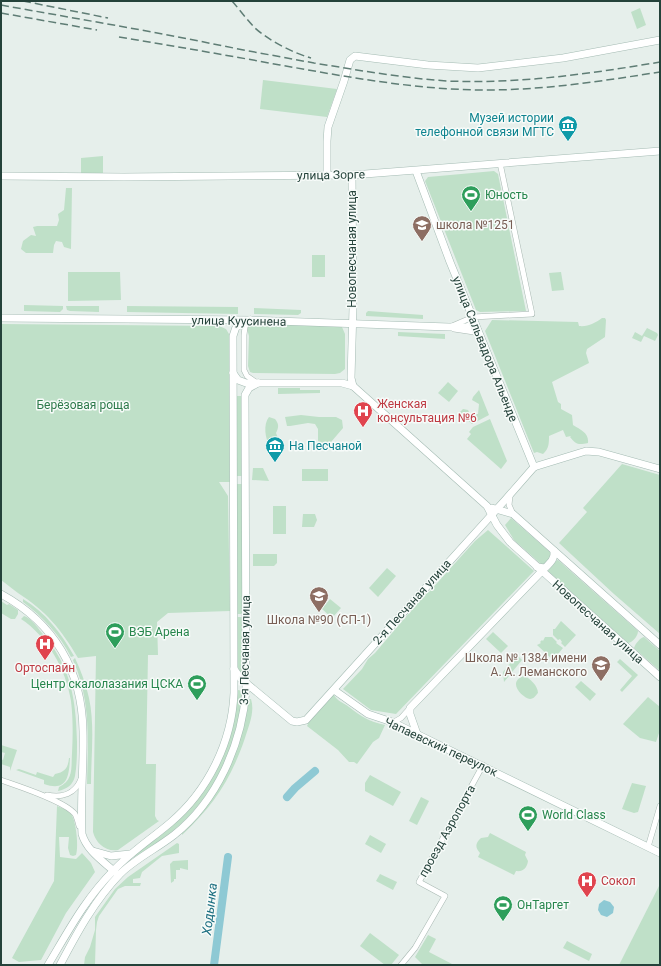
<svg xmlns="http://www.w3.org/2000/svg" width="661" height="966" font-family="Roboto,sans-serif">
	<rect width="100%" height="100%" fill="#e6efeb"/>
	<g fill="#bfe0c8">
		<path d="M640 8 646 25 637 29 631 12Z"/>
		<path d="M263 80 337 89 327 117 260 109Z"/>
		<path d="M103 156V174H81V158Z"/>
		<path d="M494 171 498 174 526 311 480 312 476 310 425 181 428 177Z"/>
		<path d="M66 188H72L71 249 64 247 62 242 56 241 54 245 53 253H26L21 249 23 241 31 235 36 236 33 227 37 226H57L59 220 58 214 64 210Z"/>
		<rect x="312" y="255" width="13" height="22"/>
		<path d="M68 272H120L121 300 68 301Z"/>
		<path d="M561 272 564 290 552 291 549 273Z"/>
		<path d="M24 305 63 306V309L60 312 24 311Z"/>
		<path d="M66 306H99V312L70 311 67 310Z"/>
		<path d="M127 306 238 307V314L127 312Z"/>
		<path d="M254 308 301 310V313L298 315 254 314Z"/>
		<path d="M368 311 423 315V319L366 316V313Z"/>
		<path d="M602 318H605L606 320 605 337 587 349 586 353 589 363 552 382 558 402 561 404V409L572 415 573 425C581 430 589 433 588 443 579 445 576 445 570 437L571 436 566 437 563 430 549 436C549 443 549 449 543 454L537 452 534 453 485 331 492 320 578 322 579 326C588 327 595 323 602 318Z"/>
		<path d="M250 323 338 325 342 327 345 334V369L340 373 335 374 253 373 250 372 248 366 249 336 247 329Z"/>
		<path d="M1 324 219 326 226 329 229 334 231 482H219L228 496 230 611 168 613 157 622 158 655H148L146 764H156L155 816 157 820 159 821 118 850C105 852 96 843 93 832L96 656 78 658C61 629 46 611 18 593 12 589 7 584 1 580Z"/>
		<path d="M647 328 657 333 658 335 655 341 644 336 641 342 632 338 635 332 642 336Z"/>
		<path d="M398 332 445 334V339L398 336Z"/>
		<path d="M448 382 458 391 449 402 438 393Z"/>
		<path d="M278 388H300V390H320V393L278 394Z"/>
		<path d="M479 390 489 415 472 424 461 414 460 412 463 409 468 410 470 414H478L479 404 472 400 473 397Z"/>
		<path d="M235 396H241L242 476H235Z"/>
		<path d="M301 415 319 417H336L342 420 343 428 325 449 318 441V429L315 424 308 423 290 426H287L285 417Z"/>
		<path d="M269 417 275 419C279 424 279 427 276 433L278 438V443L275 446H270C265 439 263 424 269 417Z"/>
		<path d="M490 419 507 461 501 469 467 439 471 434 469 432 473 427Z"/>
		<path d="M622 464 660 475V634L614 594 559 543 587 512 583 508Z"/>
		<path d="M253 468H263L269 481 252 480Z"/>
		<rect x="302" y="469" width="26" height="12"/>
		<path d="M236 484H242L243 614H237Z"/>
		<rect x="273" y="506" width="13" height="28"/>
		<path d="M303 514H315L317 520 314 527H302Z"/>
		<path d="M511 518 551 553C551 558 546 565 541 564L514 540 505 525Z"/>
		<path d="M488 530 534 571 396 714 371 710 343 689 362 669 368 659 375 653 415 606 422 596 429 592 475 541Z"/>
		<path d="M253 554H277V563L274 566H253Z"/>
		<path d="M558 560 638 631C638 636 633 642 628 643L548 571C549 567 554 561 558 560Z"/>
		<path d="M387 568 396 576 378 597 369 588Z"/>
		<path d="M23 599C46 613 61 633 74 656L71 657C60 635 43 617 23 602Z"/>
		<path d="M330 599 341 608 332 618 322 609Z"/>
		<path d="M1 601 7 605 9 604 18 610V614L15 619H11L1 613Z"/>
		<path d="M24 616C31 618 37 627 42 633 71 666 76 699 77 742 77 753 77 765 75 776 73 785 67 789 58 791L59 787C74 780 71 767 72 753 73 735 73 718 71 701 66 669 47 636 21 619Z"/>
		<path d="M237 617H243V677L237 666Z"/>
		<path d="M561 621 576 635 565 647 561 643 562 642 560 639 558 640 553 635V629H555Z"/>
		<path d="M493 632 508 646 501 653 486 639Z"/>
		<path d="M545 637H552L557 642 556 643 563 648 553 660 537 645 541 643 540 642 542 640 543 641Z"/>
		<path d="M644 637 660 651V671L634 648C635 644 640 638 644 637Z"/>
		<path d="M517 655 522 660 504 682 503 672Z"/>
		<path d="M75 658C81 671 86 684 89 698 95 726 91 756 91 784H87C88 742 91 700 73 660Z"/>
		<path d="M620 659 638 675 622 692 620 690 632 676 617 662Z"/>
		<path d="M524 676C530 678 538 686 538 693 536 695 534 699 530 699 523 698 506 682 524 676Z"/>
		<path d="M581 681 596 694 590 701 575 687Z"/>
		<path d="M238 690 243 691C241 703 241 716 237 727 222 780 195 821 147 849 141 853 135 857 129 860L204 790 235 715Z"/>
		<path d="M334 695C337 701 344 703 349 707 362 717 368 721 385 725L379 738 373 742 357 764 354 762H349L338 750 307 726 308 724 306 723 329 697Z"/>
		<path d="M648 697 660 707V730L656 742 640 738 623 724Z"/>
		<path d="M248 699H251C255 712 249 725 245 738 231 779 214 805 182 835V833L223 778Z"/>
		<path d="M1 745 17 750 10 771V767L1 764V759L3 760 5 753 1 752Z"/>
		<path d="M69 758H70C69 777 67 792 44 784V780L16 770 19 769 36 775 37 772 53 777 55 774C65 772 68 768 69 758Z"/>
		<path d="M370 775 401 792 393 806 365 791V783Z"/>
		<path d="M632 783 646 786 638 812 634 813 622 809Z"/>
		<path d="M421 797 429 801 417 825 409 821Z"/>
		<path d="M57 806C62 808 68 810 71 814 76 820 79 847 76 855L73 856 70 855 68 848 69 837H59L60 857 76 859 82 853 91 863 95 872 66 913 41 960 19 962 12 958 54 881Z"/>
		<path d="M490 833 526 852 525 855 528 861C527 868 523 872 516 871L514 875 478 857 480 853C475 848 475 843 481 838L488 837Z"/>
		<path d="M370 835 386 844 381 853 365 844Z"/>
		<path d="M177 843 179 844V853L162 856 142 872 140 878 133 879V883H141L140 886H125L118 889 99 916 97 922 96 930 95 965H84L85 957 90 947 95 930V917L115 889 128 877Z"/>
		<path d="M188 860V870L180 868V870H176V879H174V881L171 883 170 864 173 861Z"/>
		<path d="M380 874 397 882 393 890 376 881Z"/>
		<path d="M660 884V965H619Z"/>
		<path d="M370 933 399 955 391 965H385L360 946Z"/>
		<path d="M428 935 436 939 429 952 454 965H423L415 957Z"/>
		<path d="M567 941 592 954 589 961 563 948Z"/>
	</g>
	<path fill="#8ec9d4" d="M604 900 610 902 614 907 613 913 607 917 601 915 598 910 599 904Z"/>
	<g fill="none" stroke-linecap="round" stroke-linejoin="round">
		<g stroke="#8ec9d4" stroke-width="8">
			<path d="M287 797 295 788 315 771"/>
			<path d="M214 965 228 857"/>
		</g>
		<g stroke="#a8b8b2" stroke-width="6">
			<g id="street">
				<path d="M248 322 245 327 244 335V370L247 376 257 383"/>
				<path d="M452 326 473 317 532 314 500 163"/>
				<path d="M454 329 474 332 480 336"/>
				<path d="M510 496 509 505 513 514"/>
				<path d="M394 722 401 718 410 708"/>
				<path d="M1 780C18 786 65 801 75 814 77 818 78 822 79 826"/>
				<path d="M47 795C62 798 75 794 81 779"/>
				<path d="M648 847 660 806"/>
				<path d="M401 965 415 948 445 896 419 882 483 765"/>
			</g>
		</g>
		<g stroke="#a4bbb3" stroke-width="8">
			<g id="secondary">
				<path d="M416 171 450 262 534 467"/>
				<path d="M327 175V141L328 127 344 81 350 60 355 56 428 65 478 68 563 58 660 40"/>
				<path d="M352 175 353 308 351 378 353 386"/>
				<path d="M1 176 124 177 352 175 660 151"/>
				<path d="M1 318 250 320 449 327H467L475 323"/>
				<path d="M233 373 238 380 246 383H342L353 386 487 506 497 525 510 542 660 677"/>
				<path d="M534 467 586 451 599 452 660 469"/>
				<path d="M492 508 513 514 660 645"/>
				<path d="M537 567 545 568C550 563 555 559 554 551"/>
				<path d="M1 594C54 623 82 670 83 731 84 765 80 800 82 834 87 851 103 861 116 873"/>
				<path d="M234 669 241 679"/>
				<path d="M246 683 292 721 297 722 306 720 506 499 534 467"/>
				<path d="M334 690 368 714 392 722 660 853"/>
				<path d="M417 734 410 714V708L542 571"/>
				<path d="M93 851 111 856 130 854"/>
				<path d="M48 965C69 930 85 899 114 870 131 852 151 839 170 823 208 791 232 742 234 693L233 336 236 327 250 320"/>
				<path d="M60 965C77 933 94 901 120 874 135 859 156 849 174 835 217 801 242 744 246 690L245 395 249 388 258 383"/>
			</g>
		</g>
		<use href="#street" stroke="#fff" stroke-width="5"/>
		<use href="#secondary" stroke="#fff" stroke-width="7"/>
		<g stroke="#5f7d75" stroke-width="1.5" stroke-dasharray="8 4" stroke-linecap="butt">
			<path d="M23 1 108 18"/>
			<path d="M232 1C240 10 247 20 255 28 268 40 293 53 311 58"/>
			<path d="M1 5C67 17 133 28 199 41 237 49 276 56 314 63 358 70 402 78 447 81 519 84 589 74 660 62"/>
			<path d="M1 13 97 30"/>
			<path d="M119 37C173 46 226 55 280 65 348 77 417 90 486 90 545 90 602 81 660 72"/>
		</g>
	</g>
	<defs>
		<g id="museum-pin" transform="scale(1)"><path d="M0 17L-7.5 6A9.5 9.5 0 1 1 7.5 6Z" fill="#0f9aa8" stroke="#f7fbf9"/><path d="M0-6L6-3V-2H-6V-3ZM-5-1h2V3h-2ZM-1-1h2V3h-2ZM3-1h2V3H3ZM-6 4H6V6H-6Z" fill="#fff"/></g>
		<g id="stadium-pin" transform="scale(1)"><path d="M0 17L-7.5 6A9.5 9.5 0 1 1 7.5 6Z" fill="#2e9e5b" stroke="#f7fbf9"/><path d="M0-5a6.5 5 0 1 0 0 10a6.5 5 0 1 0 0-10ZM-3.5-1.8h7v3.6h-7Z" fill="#fff"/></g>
		<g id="school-pin" transform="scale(1)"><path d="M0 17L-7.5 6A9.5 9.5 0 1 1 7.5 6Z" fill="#8d6e63" stroke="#f7fbf9"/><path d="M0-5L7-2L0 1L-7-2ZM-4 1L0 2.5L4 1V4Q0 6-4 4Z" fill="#fff"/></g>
		<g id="hospital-pin" transform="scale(1)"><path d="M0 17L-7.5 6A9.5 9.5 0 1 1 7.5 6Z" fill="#e0444e" stroke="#f7fbf9"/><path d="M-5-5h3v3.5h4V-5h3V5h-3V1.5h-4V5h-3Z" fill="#fff"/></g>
	</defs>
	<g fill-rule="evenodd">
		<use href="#museum-pin" x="568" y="125"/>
		<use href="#stadium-pin" x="471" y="195"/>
		<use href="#school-pin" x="422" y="225"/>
		<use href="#hospital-pin" x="363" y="411"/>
		<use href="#museum-pin" x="275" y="446"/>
		<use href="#school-pin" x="319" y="596"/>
		<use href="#stadium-pin" x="115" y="632"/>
		<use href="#hospital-pin" x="45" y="644"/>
		<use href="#school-pin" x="601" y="665"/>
		<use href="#stadium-pin" x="197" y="684"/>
		<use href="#stadium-pin" x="528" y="815"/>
		<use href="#hospital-pin" x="587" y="881"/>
		<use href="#stadium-pin" x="503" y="905"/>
	</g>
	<g text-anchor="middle" stroke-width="3" stroke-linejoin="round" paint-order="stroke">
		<g font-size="12" fill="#0d838f" stroke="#f7fbf9" text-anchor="end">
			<text x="554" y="122">Музей истории<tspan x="554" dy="14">телефонной связи МГТС</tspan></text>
			<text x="289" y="450" text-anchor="start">На Песчаной</text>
		</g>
		<g font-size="12" fill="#24423a" stroke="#f7fbf9">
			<text transform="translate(331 175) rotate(-1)" y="4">улица Зорге</text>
			<text transform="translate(352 249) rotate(-90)" y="4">Новопесчаная улица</text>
			<text transform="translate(239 321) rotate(1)" y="4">улица Куусинена</text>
			<text transform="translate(485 349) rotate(68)" y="4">улица Сальвадора Альенде</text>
			<text transform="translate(412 602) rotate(-48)" y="4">2-я Песчаная улица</text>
			<text transform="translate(598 622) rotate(42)" y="4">Новопесчаная улица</text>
			<text transform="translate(245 650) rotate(-89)" y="4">3-я Песчаная улица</text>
			<text transform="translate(441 747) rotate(25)" y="4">Чапаевский переулок</text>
			<text transform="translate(447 831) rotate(-61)" y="4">проезд Аэропорта</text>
		</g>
		<g font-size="12" fill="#27864d" stroke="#f7fbf9" text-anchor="start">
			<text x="485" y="199">Юность</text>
			<text x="129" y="636">ВЭБ Арена</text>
			<text x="183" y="688" text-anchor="end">Центр скалолазания ЦСКА</text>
			<text x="542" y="819">World Class</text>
			<text x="517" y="909">ОнТаргет</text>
		</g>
		<g font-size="12" fill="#785e54" stroke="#f7fbf9" text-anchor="start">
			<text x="436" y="229">школа №1251</text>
			<text x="319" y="624" text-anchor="middle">Школа №90 (СП-1)</text>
			<text x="587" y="662" text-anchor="end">Школа № 1384 имени<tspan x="587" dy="14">А. А. Леманского</tspan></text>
		</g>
		<g font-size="12" fill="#be3a42" stroke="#f7fbf9" text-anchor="start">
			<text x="377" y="408">Женская<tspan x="377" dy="14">консультация №6</tspan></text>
			<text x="45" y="672" text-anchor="middle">Ортоспайн</text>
			<text x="601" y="885">Сокол</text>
		</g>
		<g font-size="12" fill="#2d7a4b" stroke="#f7fbf9">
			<text x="83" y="409">Берёзовая роща</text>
		</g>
		<g font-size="13" font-style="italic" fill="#1c6f80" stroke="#f7fbf9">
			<text transform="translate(209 909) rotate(-83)" y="5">Ходынка</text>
		</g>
	</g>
	<rect width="661" height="966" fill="none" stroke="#24423a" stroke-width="4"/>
</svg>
